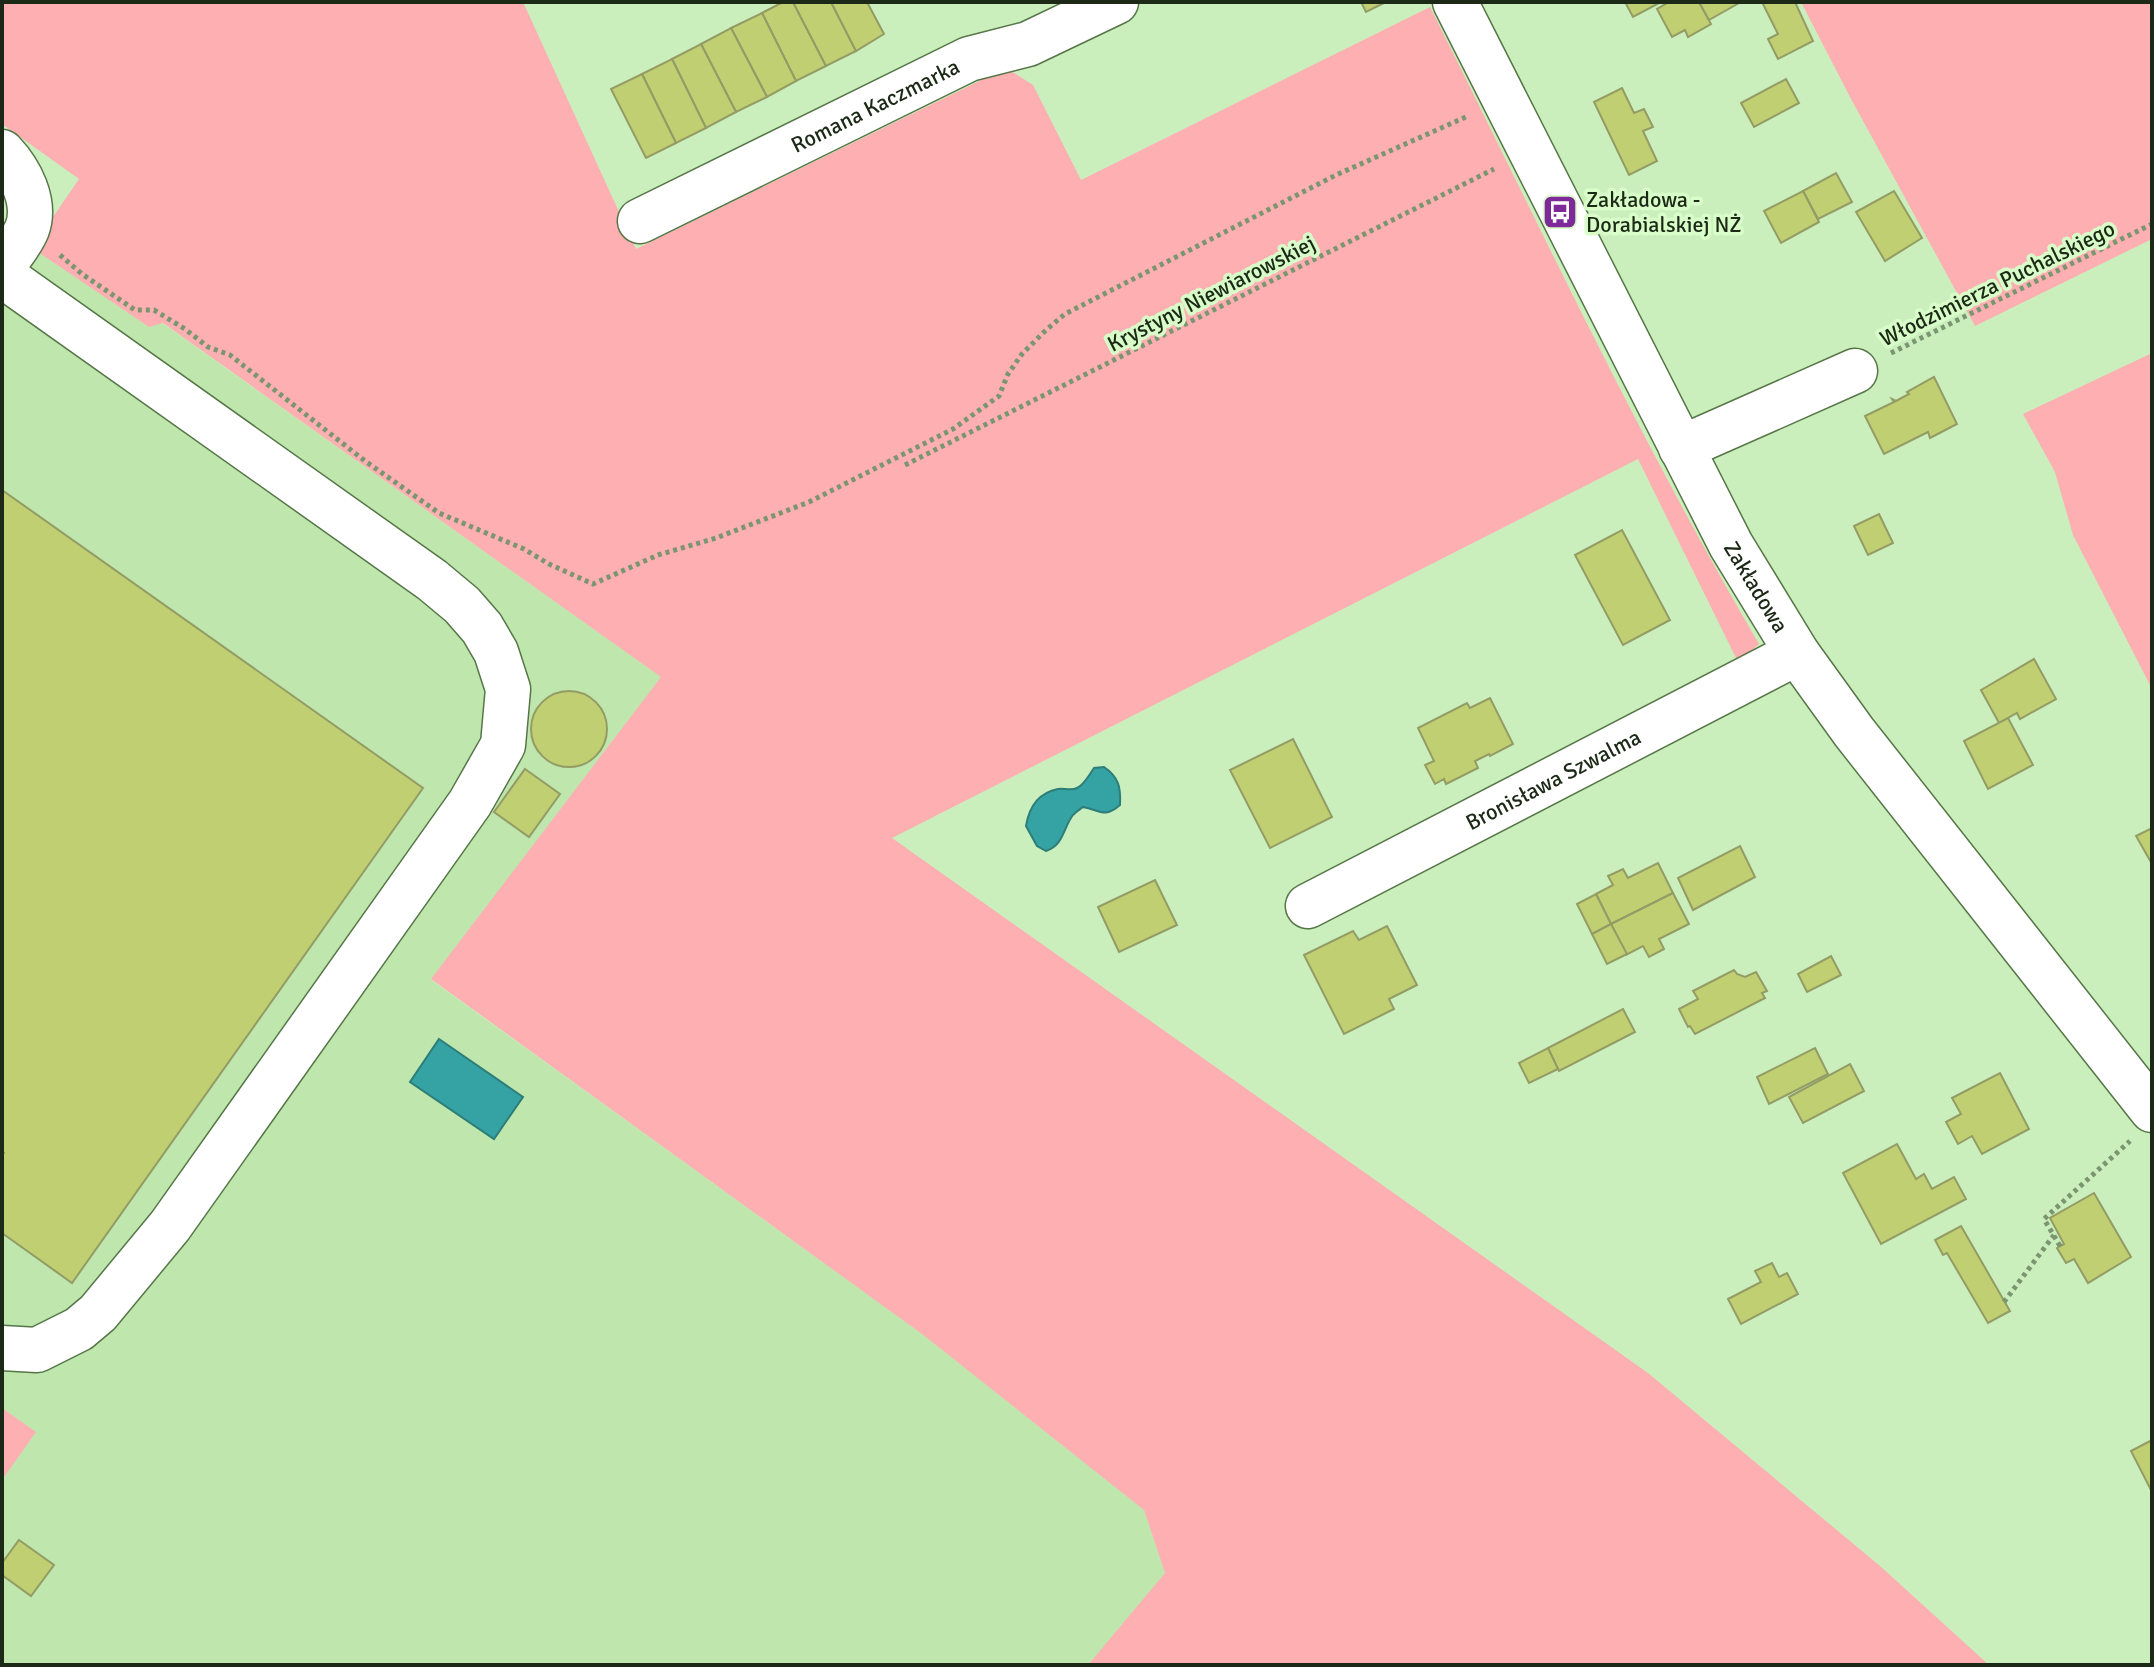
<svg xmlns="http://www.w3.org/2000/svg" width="2154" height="1667" font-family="Signika,sans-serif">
	<rect width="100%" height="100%" fill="#cbefbc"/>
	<path fill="#bee6ad" d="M2 227 149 327 162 323 661 677 431 980 922 1334 1144 1510 1165 1573 1088 1665H2V1480L36 1432 2 1408Z"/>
	<g fill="#fdafb2">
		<path d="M2 2H523L636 249 1006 68 1033 85 1081 180 1430 7C1537 220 1638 438 1759 644L1738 662 1638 459 892 838 1648 1373 1880 1566 1989 1665H1088L1165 1573 1144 1510 922 1334 431 979 661 677 163 323 149 327 38 252 42 233 79 179 2 124Z"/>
		<path d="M1801 2H2152V239L1975 326 1850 97Z"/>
		<path d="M2152 353V689L2073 535 2055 472 2023 414Z"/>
		<path d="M2 1408 36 1432 2 1480Z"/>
	</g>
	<g fill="#35a2a3" stroke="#2d7e79" stroke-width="2">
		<path d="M1104 767C1119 777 1121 788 1120 805 1104 819 1100 810 1083 807 1081 808 1074 814 1073 815 1063 828 1064 845 1046 851L1037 846 1026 826C1029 807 1038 793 1058 789 1064 788 1071 791 1077 788 1084 785 1089 775 1094 768Z"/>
		<path d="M439 1039 523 1097 494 1139 410 1082Z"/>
	</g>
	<g fill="#c0cf71" stroke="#939c65" stroke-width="2">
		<path d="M783 2H793L826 66 796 81 762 13Z"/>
		<path d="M793 2H831L856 51 826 66Z"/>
		<path d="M831 2H867L884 34 856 51Z"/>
		<path d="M1361 2H1386L1366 12Z"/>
		<path d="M1625 2H1661L1633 17Z"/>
		<path d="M1669 2H1699L1711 24 1688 37 1685 30 1672 37 1657 9Z"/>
		<path d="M1699 2H1738L1739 3 1709 20Z"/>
		<path d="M1762 2H1795L1813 41 1778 59 1768 39 1778 34Z"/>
		<path d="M762 13 796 81 767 97 731 28Z"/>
		<path d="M731 28 767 97 736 112 701 44Z"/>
		<path d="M701 44 736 112 706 128 672 59Z"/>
		<path d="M672 59 706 128 676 143 642 74Z"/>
		<path d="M642 74 676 143 646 158 611 89Z"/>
		<path d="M1786 79 1799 103 1754 127 1741 103Z"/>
		<path d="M1622 88 1634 113 1644 109 1653 127 1643 131 1657 161 1629 175 1594 102Z"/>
		<path d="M1836 173 1852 202 1818 219 1803 191Z"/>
		<path d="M1803 191 1819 222 1781 243 1764 211Z"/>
		<path d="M1894 191 1922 238 1885 261 1856 212Z"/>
		<path d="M1934 377 1957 424 1930 438 1928 432 1884 454 1865 416 1894 402 1892 399 1896 401 1909 394 1907 392Z"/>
		<path d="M2 490 423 788 72 1283 2 1233V1156L4 1153 2 1151Z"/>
		<path d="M1879 514 1893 543 1868 555 1854 526Z"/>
		<path d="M1622 530 1670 620 1623 645 1575 555Z"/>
		<path d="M2034 659 2056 699 2020 719 2017 713 1999 723 1981 690Z"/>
		<circle cx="569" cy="729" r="38"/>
		<path d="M1490 698 1513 744 1490 756 1489 754 1475 761 1478 768 1446 784 1444 779 1435 784 1425 765 1434 761 1418 728 1467 703 1470 708Z"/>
		<path d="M2008 718 2033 765 1988 789 1964 741Z"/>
		<path d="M1293 739 1332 817 1270 848 1230 770Z"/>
		<path d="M525 769 560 794 529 837 494 812Z"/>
		<path d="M2152 828V864L2136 836Z"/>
		<path d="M1740 846 1755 877 1693 910 1678 878Z"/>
		<path d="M1658 863 1673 893 1611 924 1596 894 1613 885 1608 876 1623 869 1628 878Z"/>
		<path d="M1155 880 1177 925 1119 952 1098 907Z"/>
		<path d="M1673 893 1689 924 1659 939 1664 949 1649 957 1643 946 1626 955 1611 924Z"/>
		<path d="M1596 894 1611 924 1592 934 1577 904Z"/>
		<path d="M1611 924 1627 954 1607 964 1592 934Z"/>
		<path d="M1387 926 1417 985 1389 999 1394 1009 1344 1034 1304 955 1353 931 1359 940Z"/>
		<path d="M1831 956 1841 975 1807 992 1798 974Z"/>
		<path d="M1734 970 1737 974 1745 977 1756 972 1767 991 1762 993 1765 998 1695 1034 1690 1026 1688 1027 1679 1009 1698 999 1693 991Z"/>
		<path d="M1623 1009 1635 1032 1559 1071 1548 1048Z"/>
		<path d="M1548 1048 1558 1069 1529 1083 1519 1063Z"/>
		<path d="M1815 1048 1828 1074 1769 1104 1757 1077Z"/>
		<path d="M1850 1064 1864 1091 1803 1123 1789 1097Z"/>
		<path d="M2000 1073 2029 1129 1982 1154 1972 1136 1958 1144 1946 1122 1961 1114 1952 1098Z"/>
		<path d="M1897 1144 1916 1179 1924 1174 1932 1189 1954 1177 1966 1199 1881 1244 1843 1173Z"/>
		<path d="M2094 1193 2131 1257 2088 1283 2074 1259 2066 1263 2057 1248 2064 1244 2050 1218Z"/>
		<path d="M1961 1226 2010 1311 1988 1323 1947 1253 1943 1255 1935 1240Z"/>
		<path d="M1772 1263 1779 1277 1787 1273 1798 1294 1741 1324 1728 1299 1761 1282 1755 1271Z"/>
		<path d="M2152 1440V1492L2131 1451Z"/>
		<path d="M19 1540 54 1565 31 1596 2 1575V1563Z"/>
	</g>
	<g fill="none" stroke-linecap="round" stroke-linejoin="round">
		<g stroke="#567648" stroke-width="47">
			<g id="minor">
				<path id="s1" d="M1455 2 1731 545 1797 653 1854 732 2152 1110"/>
				<path d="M2 152C20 171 37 202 27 229 21 243 11 255 2 267"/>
				<path id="s2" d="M640 221 969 59 1028 44 1116 2"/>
				<path d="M2 275 432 580 462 605 482 628 496 652 508 689 503 745 470 803 170 1226 98 1313 79 1329 37 1350 2 1348"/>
				<path d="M1681 448 1855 371"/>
				<path id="s3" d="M1308 906 1797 653"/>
			</g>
		</g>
		<g stroke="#7b9571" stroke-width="5" stroke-dasharray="4 4" stroke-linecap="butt">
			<path d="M60 255 82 274 135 310H154L185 329 208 347 230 355 365 461 439 513 524 549 549 564 593 584 658 555 716 538 809 502 953 429 999 396 1008 374 1022 354 1046 330 1065 314 1336 175 1468 116"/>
			<path d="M1891 353 2152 224"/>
			<path d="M905 465 1494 169"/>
			<path d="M2060 1246 2044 1219 2130 1141"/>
			<path d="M2004 1302 2054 1235"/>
		</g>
		<use href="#minor" stroke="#fff" stroke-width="44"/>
	</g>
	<defs>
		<g id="bus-square" transform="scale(1.8)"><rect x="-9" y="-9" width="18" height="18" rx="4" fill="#7d2998" stroke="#d8fdc9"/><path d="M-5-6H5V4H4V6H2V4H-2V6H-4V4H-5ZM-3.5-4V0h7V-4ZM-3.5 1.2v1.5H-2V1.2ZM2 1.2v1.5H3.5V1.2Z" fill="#fff"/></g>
	</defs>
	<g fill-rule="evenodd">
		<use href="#bus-square" x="1560" y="212"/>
	</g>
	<g text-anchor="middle" stroke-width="7" stroke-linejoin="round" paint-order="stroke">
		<g font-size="22" fill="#1b2916" stroke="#d8fdc9">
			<text dy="8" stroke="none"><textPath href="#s2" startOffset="262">Romana Kaczmarka</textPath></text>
			<text transform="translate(1997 283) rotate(-26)" y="8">Włodzimierza Puchalskiego</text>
			<text transform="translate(1211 293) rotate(-27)" y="8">Krystyny Niewiarowskiej</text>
			<text dy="8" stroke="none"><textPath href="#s1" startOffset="658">Zakładowa</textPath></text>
			<text dy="8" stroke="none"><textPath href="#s3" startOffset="276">Bronisława Szwalma</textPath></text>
		</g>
		<g font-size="22" fill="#1b2916" stroke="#d8fdc9" text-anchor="start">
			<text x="1586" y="207">Zakładowa -<tspan x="1586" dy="25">Dorabialskiej NŻ</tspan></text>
		</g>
	</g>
	<rect width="2154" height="1667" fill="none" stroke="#1b2916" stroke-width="8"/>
</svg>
